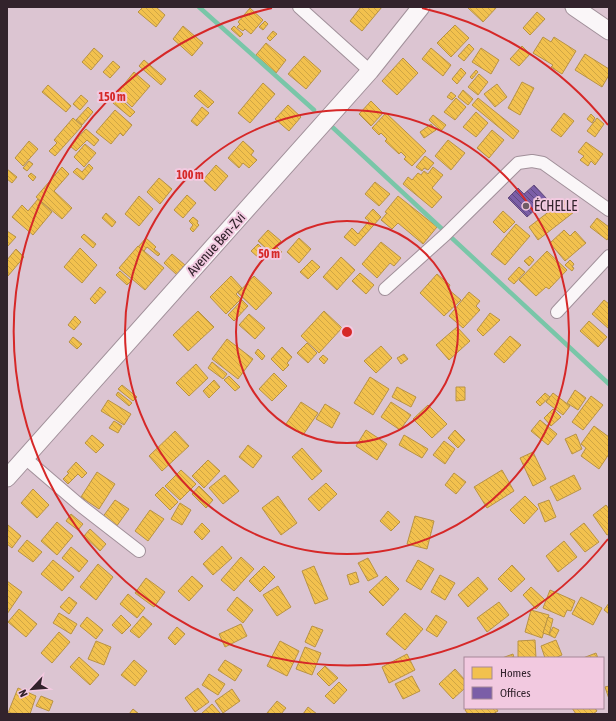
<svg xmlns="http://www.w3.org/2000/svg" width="616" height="721" font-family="'Asap Condensed',sans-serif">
	<defs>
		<pattern id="homes-back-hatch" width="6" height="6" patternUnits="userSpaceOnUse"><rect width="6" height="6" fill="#f2c14e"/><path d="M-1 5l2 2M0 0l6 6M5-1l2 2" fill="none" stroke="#d0a644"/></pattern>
		<pattern id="offices-back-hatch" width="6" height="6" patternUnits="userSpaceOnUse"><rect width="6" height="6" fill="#7b5ea7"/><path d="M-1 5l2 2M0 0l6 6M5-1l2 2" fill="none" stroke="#604980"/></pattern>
	</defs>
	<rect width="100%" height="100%" fill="#dcc5d2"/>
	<g fill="url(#homes-back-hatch)" stroke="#b89244">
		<path d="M143 7H156L165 15 156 27 138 12Z"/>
		<path d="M361 7H382L362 31 350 21Z"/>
		<path d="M467 7H497L483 22Z"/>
		<path d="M250 8 263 20 251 34 245 29 243 31 237 27 240 24 238 22Z"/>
		<path d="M537 12 545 19 530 35 523 28Z"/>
		<path d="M265 21 268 24 263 30 259 27Z"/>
		<path d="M455 25 469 38 451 57 437 43Z"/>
		<path d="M183 26 203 43 192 56 173 39Z"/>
		<path d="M234 26 243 34 240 37 231 29Z"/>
		<path d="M273 31 277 34 270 41 267 38Z"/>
		<path d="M543 37 551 42 554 37 576 51 562 74 551 67 553 65 533 53Z"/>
		<path d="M266 43 286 60 276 73 256 55Z"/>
		<path d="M469 44 474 49 464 61 458 56Z"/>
		<path d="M522 46 530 54 519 66 510 59Z"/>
		<path d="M94 48 103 56 91 70 82 62Z"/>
		<path d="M431 48 451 65 443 76 422 59Z"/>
		<path d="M481 48 499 60 491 74 472 62Z"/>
		<path d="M585 54 609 69V75L602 87 575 70Z"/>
		<path d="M304 56 321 71 306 89 288 74Z"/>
		<path d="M403 58 418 73 397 95 382 81Z"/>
		<path d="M144 60 166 79 161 85 139 66Z"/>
		<path d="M113 61 120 67 110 78 103 72Z"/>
		<path d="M461 68 466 73 457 84 452 79Z"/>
		<path d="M476 70 478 72 472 79 470 77Z"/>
		<path d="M134 72 150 86 132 107 117 93Z"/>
		<path d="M479 74 488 82 478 95 468 87Z"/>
		<path d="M522 82 534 88 520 115 508 108Z"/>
		<path d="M263 83 275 94 250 123 238 113Z"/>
		<path d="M497 84 507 97 495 107 484 94Z"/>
		<path d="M48 85 71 106 66 112 42 92Z"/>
		<path d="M200 90 214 102 208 108 194 96Z"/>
		<path d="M463 90 473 99 468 105 458 97Z"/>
		<path d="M451 92 456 96 452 100 447 97Z"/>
		<path d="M81 95 88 101 80 110 73 104Z"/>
		<path d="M118 97 135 112 130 117 113 103Z"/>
		<path d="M456 98 466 107 455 120 444 112Z"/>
		<path d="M478 98 519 131 513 139 472 105Z"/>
		<path d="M371 101 383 113 371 126 359 114Z"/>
		<path d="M288 105 301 117 289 131 275 119Z"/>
		<path d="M88 107 93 112 82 125 76 120Z"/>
		<path d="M202 107 209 113 197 126 191 121Z"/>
		<path d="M115 110 132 125 123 136 120 133 111 144 96 132Z"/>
		<path d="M476 112 488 123 476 137 463 127Z"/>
		<path d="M386 113 426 151 412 166 404 159 406 157 401 152 399 154 385 141 387 139 381 133 379 135 372 128Z"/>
		<path d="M564 113 574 121 561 137 551 130Z"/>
		<path d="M591 114 595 118 592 123 587 119Z"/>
		<path d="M433 115 446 125 441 131 429 120Z"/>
		<path d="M73 118 82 126 55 156 49 151 57 143 54 140Z"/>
		<path d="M597 118 604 124 595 137 587 131Z"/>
		<path d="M431 124 436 130 424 138 420 132Z"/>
		<path d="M86 129 99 140 94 146 87 140 76 151 70 146Z"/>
		<path d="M492 130 504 140 489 158 477 148Z"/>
		<path d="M448 140 465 153 451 170 435 156Z"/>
		<path d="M29 141 38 149 23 166 15 158Z"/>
		<path d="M243 141 254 151 251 155 257 160 249 168 243 163 239 168 228 158Z"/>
		<path d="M586 142 603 154 595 165 591 161 588 166 580 160 584 156 578 152Z"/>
		<path d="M85 144 96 153 84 167 74 157Z"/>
		<path d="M425 156 434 163 428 170 424 168 422 171 416 167Z"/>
		<path d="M29 161 33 164 27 171 23 168Z"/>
		<path d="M89 164 93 168 83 180 73 172 77 168 82 172Z"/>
		<path d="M216 165 228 176 215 191 203 180Z"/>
		<path d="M62 167 69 174 54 191 72 208 62 219 36 197Z"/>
		<path d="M433 167 443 175 432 188 442 197 432 208 403 184 408 177 412 180 418 173 421 175 424 171 428 174Z"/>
		<path d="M7 169 17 177 12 183 7 179Z"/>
		<path d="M31 173 36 177 33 181 28 176Z"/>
		<path d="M159 178 172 189 160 204 147 192Z"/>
		<path d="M375 182 390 194 379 206 365 194Z"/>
		<path d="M187 195 196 203 183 218 174 210Z"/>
		<path d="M139 196 153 209 139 226 125 214Z"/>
		<path d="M398 196 437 227 423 244 398 223 392 229 381 220 387 213 385 212Z"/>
		<path d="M38 199 52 212 33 235 12 217 22 205 28 211Z"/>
		<path d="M564 200 574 212 538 240 529 227Z"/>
		<path d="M373 209 381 217 355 246 344 237 352 228 358 234 369 221 365 218Z"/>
		<path d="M503 211 515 222 504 233 493 222Z"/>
		<path d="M106 213 116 222 112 227 102 218Z"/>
		<path d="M193 217 198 221 197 223 199 225 193 232 190 229 193 225 189 221Z"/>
		<path d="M597 218 609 227V237L607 240 590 227Z"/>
		<path d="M516 224 530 236 505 265 491 254Z"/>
		<path d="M268 230 281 241 276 246 282 252 276 257 258 241Z"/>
		<path d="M564 230 570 236 575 231 586 243 565 261 550 243Z"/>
		<path d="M7 231 16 237 7 247Z"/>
		<path d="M84 234 96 244 93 248 81 237Z"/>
		<path d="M146 238 156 247 154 249 160 254 158 256 147 247 144 251 138 247Z"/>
		<path d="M299 238 311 249 299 263 287 252Z"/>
		<path d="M381 242 401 258 394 266 390 263 377 278 362 264Z"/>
		<path d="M258 244 266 252 260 259 251 251Z"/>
		<path d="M138 246 164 268 145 290 119 268Z"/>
		<path d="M80 248 97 265 82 283 64 267Z"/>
		<path d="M16 249 24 257 8 276 7 260Z"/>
		<path d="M547 251 567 270 549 289 546 287 536 296 519 280Z"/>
		<path d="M172 254 185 265 177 275 164 263Z"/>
		<path d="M530 256 534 260 529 266 524 261Z"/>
		<path d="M341 257 355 270 337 290 323 277Z"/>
		<path d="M312 260 320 267 308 279 300 272Z"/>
		<path d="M570 260 574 264 572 267 574 268 572 271 565 265Z"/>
		<path d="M519 267 525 272 514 284 508 279Z"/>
		<path d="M120 271 131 281 127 285 116 275Z"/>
		<path d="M360 273 374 285 366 294 352 281Z"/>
		<path d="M437 274 450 285 448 289 461 300 444 316 420 293Z"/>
		<path d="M231 276 242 288 236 294 241 299 226 314 210 297Z"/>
		<path d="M254 276 272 293 256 310 238 293Z"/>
		<path d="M100 287 106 292 95 304 90 299Z"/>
		<path d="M469 292 480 301 476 306 480 310 463 328 449 316Z"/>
		<path d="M242 300 248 306 234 321 228 315Z"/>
		<path d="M604 300 609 304V329L592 314Z"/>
		<path d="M198 311 214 327 188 351 173 335Z"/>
		<path d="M324 311 342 328 319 353 301 336Z"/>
		<path d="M490 313 500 320 483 336 477 330Z"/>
		<path d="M249 314 265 328 255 339 239 325Z"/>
		<path d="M75 316 81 322 74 330 68 325Z"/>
		<path d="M589 321 607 337 598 347 580 331Z"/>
		<path d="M457 327 470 341 449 360 436 345Z"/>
		<path d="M510 336 521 345 504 363 494 354Z"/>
		<path d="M73 337 82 344 77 349 69 342Z"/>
		<path d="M227 339 253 359 238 379 212 359Z"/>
		<path d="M307 343 317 353 308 363 297 353Z"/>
		<path d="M381 346 392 358 376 373 364 361Z"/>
		<path d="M282 347 292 357 287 363 289 365 283 371 271 359Z"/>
		<path d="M258 349 265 356 262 360 255 353Z"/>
		<path d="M404 354 408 359 401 364 397 358Z"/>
		<path d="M323 355 328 359 324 364 319 359Z"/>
		<path d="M212 362 227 374 223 379 208 368Z"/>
		<path d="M196 364 208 378 189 396 176 383Z"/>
		<path d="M274 373 287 386 272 401 259 389Z"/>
		<path d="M229 376 240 387 235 391 224 380Z"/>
		<path d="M370 377 389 389 373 415 354 403Z"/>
		<path d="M214 380 220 387 209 398 203 391Z"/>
		<path d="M122 385 137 397 133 401 118 389Z"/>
		<path d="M397 387 416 397 411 407 392 397Z"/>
		<path d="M456 387H465V400L456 401Z"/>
		<path d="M575 390 586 398 578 410 567 403Z"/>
		<path d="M118 392 132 403 129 406 116 395Z"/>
		<path d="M545 393 550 397 540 406 536 402Z"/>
		<path d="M553 393 570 406 563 415 546 402Z"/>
		<path d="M591 396 603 405 583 430 572 422Z"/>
		<path d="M108 400 131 414 124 425 101 411Z"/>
		<path d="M301 402 318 413 303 435 286 424Z"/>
		<path d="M391 402 411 415 400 430 381 417Z"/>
		<path d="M325 404 340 413 332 428 316 419Z"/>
		<path d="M428 405 447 424 432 438 413 419Z"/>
		<path d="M553 409 561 417 551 426 544 418Z"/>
		<path d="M540 420 557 434 548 445 531 431Z"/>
		<path d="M114 421 122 426 118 433 109 428Z"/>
		<path d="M594 426 609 437V454L599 469 581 456 586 448 581 444Z"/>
		<path d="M366 430 387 444 377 460 356 446Z"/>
		<path d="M455 430 465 440 458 448 448 438Z"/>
		<path d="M175 431 189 446 162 471 149 456Z"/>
		<path d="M576 434 582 449 572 454 565 439Z"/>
		<path d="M92 435 104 445 96 453 85 443Z"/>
		<path d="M404 435 428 449 422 458 399 445Z"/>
		<path d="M444 441 455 449 445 464 433 455Z"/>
		<path d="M248 445 262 456 253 468 239 457Z"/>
		<path d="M302 448 322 471 312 480 292 457Z"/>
		<path d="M533 452 546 479 533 486 520 458Z"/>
		<path d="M208 460 220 471 204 488 192 476Z"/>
		<path d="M76 462 87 473 82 478 78 474 68 484 63 479 69 473 67 472Z"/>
		<path d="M181 470 196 484 180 500 165 486Z"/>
		<path d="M502 470 514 491 487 508 474 487Z"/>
		<path d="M97 472 115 484 99 509 81 497Z"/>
		<path d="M454 473 466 482 456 494 445 485Z"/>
		<path d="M225 475 239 491 223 504 209 488Z"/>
		<path d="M574 475 581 489 557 501 550 487Z"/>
		<path d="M326 483 337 494 319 511 308 499Z"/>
		<path d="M199 486 213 500 206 508 192 494Z"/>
		<path d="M163 487 178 502 170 510 155 495Z"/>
		<path d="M33 489 49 505 37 518 21 503Z"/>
		<path d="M278 496 297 523 281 535 262 508Z"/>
		<path d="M525 496 538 509 524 524 510 510Z"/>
		<path d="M115 500 129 509 116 527 102 518Z"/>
		<path d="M549 500 556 517 545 522 538 504Z"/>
		<path d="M180 503 191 510 182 525 171 519Z"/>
		<path d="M606 505 609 509V534L607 535 593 515Z"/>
		<path d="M150 510 164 519 148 541 135 531Z"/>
		<path d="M388 511 400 522 391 531 380 521Z"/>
		<path d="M71 514 83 524 78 530 66 521Z"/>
		<path d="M415 516 434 521 427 549 407 544Z"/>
		<path d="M57 522 73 536 57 555 41 541Z"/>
		<path d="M202 523 210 531 202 540 194 532Z"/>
		<path d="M584 523 599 542 585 552 570 534Z"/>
		<path d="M8 525 21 536 12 548 7 544Z"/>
		<path d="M90 529 106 544 100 551 84 536Z"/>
		<path d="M27 540 42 552 33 562 18 551Z"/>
		<path d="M564 541 577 557 558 572 546 556Z"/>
		<path d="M222 546 232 558 213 575 203 564Z"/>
		<path d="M71 547 88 561 79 572 62 558Z"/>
		<path d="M241 557 254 569 234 591 221 580Z"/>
		<path d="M368 558 378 576 368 581 358 563Z"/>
		<path d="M53 560 74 577 62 591 41 574Z"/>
		<path d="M418 560 434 569 421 590 406 581Z"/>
		<path d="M98 564 113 577 96 600 80 587Z"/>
		<path d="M512 565 525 579 511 592 498 579Z"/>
		<path d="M264 566 275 577 260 592 249 581Z"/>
		<path d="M314 566 328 599 315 604 302 571Z"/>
		<path d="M356 572 359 582 350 585 347 575Z"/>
		<path d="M440 575 455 583 445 600 431 592Z"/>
		<path d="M192 576 203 586 189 601 178 591Z"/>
		<path d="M386 576 399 589 383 606 369 592Z"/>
		<path d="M478 577 488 589 468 607 458 595Z"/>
		<path d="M146 578 165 592 154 607 135 593Z"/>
		<path d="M7 581 22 592 7 614Z"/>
		<path d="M278 586 291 607 277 616 263 595Z"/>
		<path d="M531 587 545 600 536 609 523 595Z"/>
		<path d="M550 590 575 601 571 611 567 610 564 617 543 608Z"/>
		<path d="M128 594 145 608 137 618 120 604Z"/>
		<path d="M69 597 77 603 69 614 60 607Z"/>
		<path d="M237 597 253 610 243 623 227 610Z"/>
		<path d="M581 597 602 608 593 625 572 614Z"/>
		<path d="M499 602 509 615 487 632 477 618Z"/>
		<path d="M609 603V614L604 610Z"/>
		<path d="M19 609 37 624 26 637 8 622Z"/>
		<path d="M531 610 549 615 542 638 525 632Z"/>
		<path d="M59 613 77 624 71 634 53 623Z"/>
		<path d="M405 613 423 629 405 650 386 634Z"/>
		<path d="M121 615 131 625 122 634 112 625Z"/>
		<path d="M436 615 447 622 437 637 426 630Z"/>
		<path d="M143 616 152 624 139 638 130 631Z"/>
		<path d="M87 617 103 630 96 639 80 626Z"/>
		<path d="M548 617 553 619 549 635 543 633Z"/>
		<path d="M241 624 247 636 225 647 219 634Z"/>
		<path d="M312 626 323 630 315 647 305 642Z"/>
		<path d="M177 627 185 634 175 645 168 638Z"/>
		<path d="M553 627 559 630 555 638 549 635Z"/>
		<path d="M59 632 70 642 52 663 41 653Z"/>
		<path d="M535 640 536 658H518V641Z"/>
		<path d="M556 640 562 655 555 658H545L541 646Z"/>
		<path d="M96 641 111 647 104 665 88 659Z"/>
		<path d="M280 641 299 651 287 676 267 666Z"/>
		<path d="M305 647 321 653 312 675 296 669Z"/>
		<path d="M596 653 598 658H583Z"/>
		<path d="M407 654 415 670 389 683 382 667Z"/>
		<path d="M513 654 514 658H502Z"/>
		<path d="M79 657 99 675 90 685 70 667Z"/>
		<path d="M134 660 147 671 135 686 121 675Z"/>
		<path d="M225 660 242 670 235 681 218 670Z"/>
		<path d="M325 666 338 678 329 686 317 674Z"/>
		<path d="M455 669 465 680V688L453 699 439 684Z"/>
		<path d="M209 674 225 684 218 695 202 685Z"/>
		<path d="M412 676 420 691 403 699 395 684Z"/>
		<path d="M339 682 347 690 334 704 325 696Z"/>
		<path d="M609 686V699L605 687Z"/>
		<path d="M18 688 36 696 30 714 8 713Z"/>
		<path d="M198 688 209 702 195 712 185 698Z"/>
		<path d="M232 689 240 701 223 713 215 701Z"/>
		<path d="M41 696 53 701 49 711 36 706Z"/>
		<path d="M277 701 286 708 281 714H268L267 713Z"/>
		<path d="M212 704 221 714H201Z"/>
		<path d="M308 707 317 714H303Z"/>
		<path d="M467 708H496L498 711 493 714H468L465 710Z"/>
		<path d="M572 708H595L597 711 593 714H576Z"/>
		<path d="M133 709 139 714H129Z"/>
	</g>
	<path fill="url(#offices-back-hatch)" stroke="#654c82" d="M534 185 547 199 527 217 508 198 518 188 524 194Z"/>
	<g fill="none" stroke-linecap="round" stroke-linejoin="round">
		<g stroke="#79c6a8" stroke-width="4.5">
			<path d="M199 7 314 110"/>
			<path d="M329 124 609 384"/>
		</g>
		<g stroke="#a1909a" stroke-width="14">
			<g id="street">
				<path d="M299 7 370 71"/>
				<path d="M385 289 445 235 518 163 532 161 543 163 609 210"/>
				<path d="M557 312 609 256"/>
				<path d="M25 458 81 506 139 551"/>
			</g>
		</g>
		<g stroke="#a1909a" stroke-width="19">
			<g id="secondary">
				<path d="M574 7 609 31"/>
				<path d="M7 478 370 71 421 7"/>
			</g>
		</g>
		<use href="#street" stroke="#faf6f8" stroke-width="12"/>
		<use href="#secondary" stroke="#faf6f8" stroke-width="17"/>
	</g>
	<g fill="none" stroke="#d62828" stroke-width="2">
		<circle cx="347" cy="332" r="111"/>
		<circle cx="347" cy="332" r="222"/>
		<path d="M608 539A333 333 0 1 1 272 8M422 8A333 333 0 0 1 608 125"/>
	</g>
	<circle fill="#6e5c66" stroke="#f2c9e0" stroke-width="1.5" cx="526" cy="206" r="4"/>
	<g text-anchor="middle" stroke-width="4" stroke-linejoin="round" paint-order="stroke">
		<g font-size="14" fill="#32232c" stroke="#f2c9e0" text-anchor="start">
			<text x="534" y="211">ÉCHELLE</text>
		</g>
		<g font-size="14" fill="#32232c" stroke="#f2c9e0">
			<text transform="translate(216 244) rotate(-48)" y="5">Avenue Ben-Zvi</text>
		</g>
	</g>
	<circle cx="347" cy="332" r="6" fill="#d62828" stroke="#f2c9e0" stroke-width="2"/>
	<g font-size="12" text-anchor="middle" font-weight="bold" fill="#d62828" stroke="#f2c9e0" stroke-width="4" stroke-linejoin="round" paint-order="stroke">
		<text x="112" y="101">150 m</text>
		<text x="190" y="179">100 m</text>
		<text x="269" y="258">50 m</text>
	</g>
	<rect width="616" height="721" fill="none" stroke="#32232c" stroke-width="16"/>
	<rect x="464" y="657" width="140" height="52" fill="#f2c9e0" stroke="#a58798"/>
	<rect x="472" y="667" width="20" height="12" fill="#f2c14e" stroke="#a58798"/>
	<text x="500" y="677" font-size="12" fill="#32232c">Homes</text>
	<rect x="472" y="687" width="20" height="12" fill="#7b5ea7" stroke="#a58798"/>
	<text x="500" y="697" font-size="12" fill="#32232c">Offices</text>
	<g transform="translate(32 689) rotate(244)" stroke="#f2c9e0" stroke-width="3" paint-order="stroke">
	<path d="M0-3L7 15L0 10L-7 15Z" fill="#32232c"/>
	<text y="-6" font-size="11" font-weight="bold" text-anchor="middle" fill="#32232c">N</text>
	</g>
</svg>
